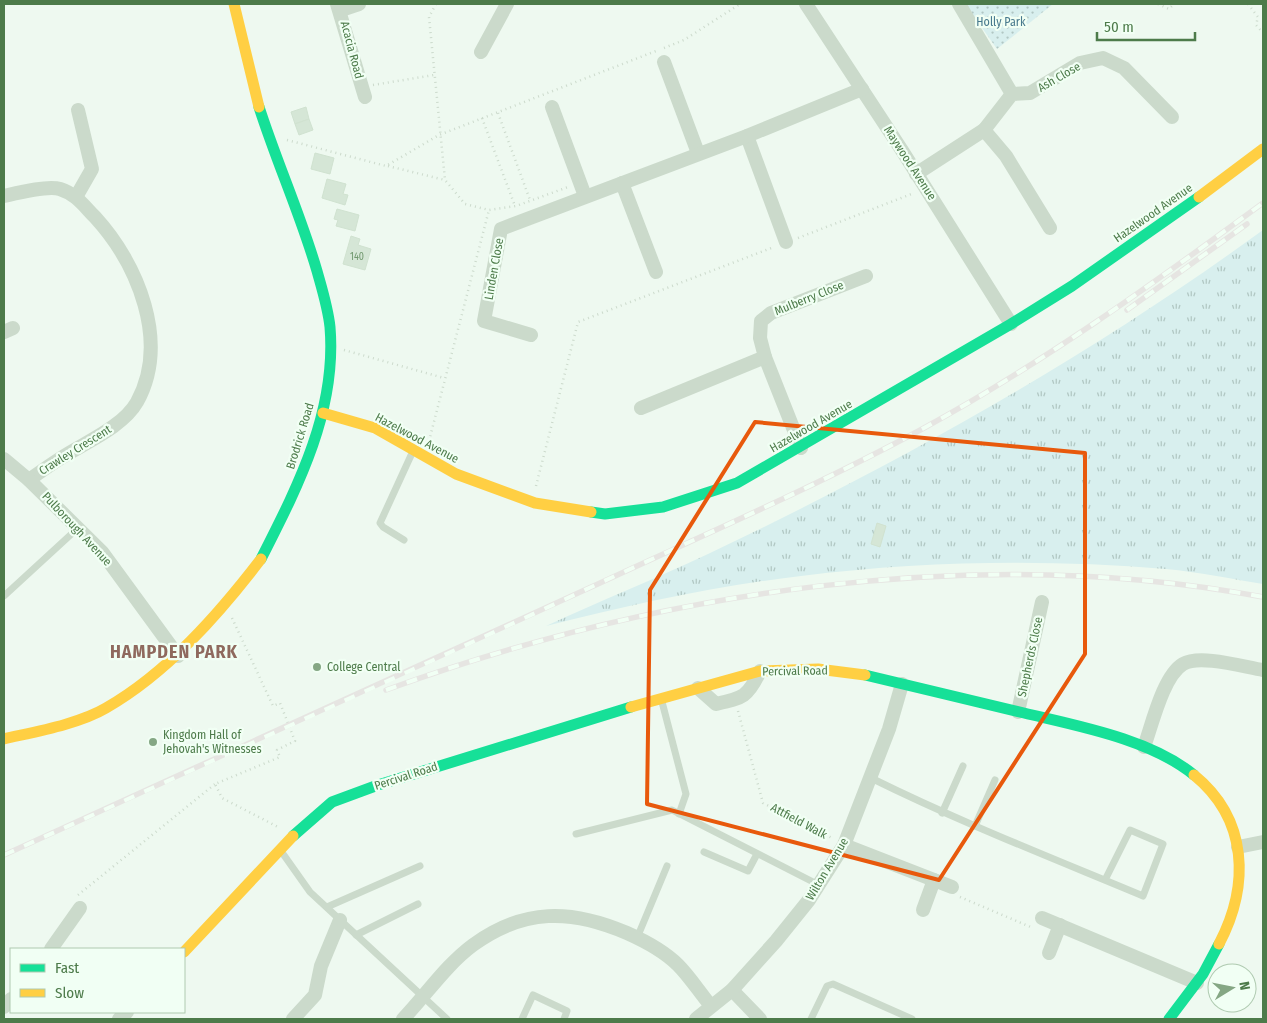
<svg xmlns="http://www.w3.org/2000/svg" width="1267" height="1023" font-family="'Fira Sans Condensed',sans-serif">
	<defs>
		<pattern id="grass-tufts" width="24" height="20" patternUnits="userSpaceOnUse" patternTransform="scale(1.25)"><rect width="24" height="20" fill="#d8efee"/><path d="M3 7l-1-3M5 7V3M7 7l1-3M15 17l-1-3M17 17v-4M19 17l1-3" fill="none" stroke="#b1c7c3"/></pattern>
		<pattern id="park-dots" width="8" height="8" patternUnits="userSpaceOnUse" patternTransform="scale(1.25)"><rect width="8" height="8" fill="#d8efee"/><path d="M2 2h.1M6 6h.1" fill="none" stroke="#b1c7c3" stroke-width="1.8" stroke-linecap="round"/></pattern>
	</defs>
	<rect width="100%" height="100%" fill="#eef9f0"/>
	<path fill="url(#grass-tufts)" d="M1263 230V584C1231 579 1199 572 1166 569 1045 559 922 561 801 576 715 586 630 605 546 626 600 601 655 579 708 554 902 462 1090 356 1263 230Z"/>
	<path fill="url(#park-dots)" d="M965 4H1053L997 49Z"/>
	<g fill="#d5e6d6" stroke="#d0e2d0">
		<path d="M306 107 309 119 295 124 291 112Z"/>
		<path d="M309 119 313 130 299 135 295 124Z"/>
		<path d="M315 153 334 158 330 174 311 169Z"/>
		<path d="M327 179 346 184 343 194 348 195 345 205 322 198Z"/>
		<path d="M337 209 359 215 355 231 336 226 338 220 334 219Z"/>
		<path d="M351 236 360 239 358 245 371 249 365 270 343 264Z"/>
		<path d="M877 523 886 526 880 547 871 544Z"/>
	</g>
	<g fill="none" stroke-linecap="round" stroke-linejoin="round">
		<g stroke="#ccdacc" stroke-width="2.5" stroke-dasharray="1 4" stroke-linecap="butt">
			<path d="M436 4 429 17 445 180 465 204 489 210 516 206 568 187"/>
			<path d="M1158 4 1169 9 1174 4"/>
			<path d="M1248 4 1258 17 1256 25 1263 33"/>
			<path d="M664 48 684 40 740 4"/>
			<path d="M373 85 434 75"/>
			<path d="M498 113 530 200"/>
			<path d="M482 118 515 206"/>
			<path d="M287 140 386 166 439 135 656 51"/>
			<path d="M388 166 445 180"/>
			<path d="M798 238 914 193"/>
			<path d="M344 350 444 378"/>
			<path d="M429 441 489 210"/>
			<path d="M536 486 578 322 774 247"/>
			<path d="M232 618 273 706 280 703 295 741 277 750 280 757 215 784 222 798 280 828"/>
			<path d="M738 711 763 803 834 839"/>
			<path d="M78 895 215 784"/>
			<path d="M960 897 1033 928"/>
		</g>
		<g stroke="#cbdacb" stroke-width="7">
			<path d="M404 540 383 527 380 523 413 451"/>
			<path d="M4 596 78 528"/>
			<path d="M661 698 686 794 679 814"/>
			<path d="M871 778C960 822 1052 858 1143 896L1163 844 1130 830 1105 880"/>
			<path d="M942 813 963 766"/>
			<path d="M975 826 995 780"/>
			<path d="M576 834 672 810 819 885"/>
			<path d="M281 851 310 892 447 1019"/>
			<path d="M704 852 748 871 757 854"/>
			<path d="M327 907 420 866"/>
			<path d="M356 935 418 904"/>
			<path d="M637 938 667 866"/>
			<path d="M522 1019 533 995 567 1011 564 1019"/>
			<path d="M811 1019 827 986 833 984 912 1019"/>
		</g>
		<g stroke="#cbdacb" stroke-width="14">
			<path d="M337 4 365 97"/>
			<path d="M806 4 903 152 1011 324"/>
			<path d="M959 4 1012 94"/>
			<path d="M341 10 359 4"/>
			<path d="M481 52 507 4"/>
			<path d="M664 62 698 153"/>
			<path d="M552 107 585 196"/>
			<path d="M984 130 1012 94 1030 93 1080 63 1103 58 1124 68 1172 117"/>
			<path d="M747 136 786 242"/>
			<path d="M916 174 984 130 1006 156 1050 228"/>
			<path d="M622 183 656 272"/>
			<path d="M4 196C17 193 48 185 60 189 76 194 84 206 95 217 138 264 170 342 137 402 123 427 84 443 61 458 50 465 40 472 29 480"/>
			<path d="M76 197 92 169 78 110"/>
			<path d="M4 332 13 328"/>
			<path d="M531 335 484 321 501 229 747 136 862 89"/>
			<path d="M765 357 801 448"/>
			<path d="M641 408 765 357 760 338 761 321 771 313 866 276"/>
			<path d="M4 459 29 480 102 552 178 656"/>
			<path d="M698 688 716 704C743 698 748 697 760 671"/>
			<path d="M1018 712 1042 602"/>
			<path d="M1144 747C1152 725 1163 676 1183 664 1200 654 1244 667 1263 670"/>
			<path d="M844 845 952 887"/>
			<path d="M1238 847 1263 842"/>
			<path d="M923 910 934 880"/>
			<path d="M1042 918 1197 983"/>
			<path d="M51 949 80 908"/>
			<path d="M1049 953 1060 925"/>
			<path d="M732 990 760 1019"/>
			<path d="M4 1007 11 999"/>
			<path d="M119 1019 127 1012"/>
			<path d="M293 1019 315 995 321 966 340 920"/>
			<path d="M403 1019C426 995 446 965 473 945 524 908 571 909 627 933 645 941 664 951 678 965 690 977 700 993 711 1006"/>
			<path d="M696 1019 732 990 776 941 809 900 844 845 889 729 902 684"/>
		</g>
		<g stroke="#16e098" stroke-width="11">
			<path d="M259 107C277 163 301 216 317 271 322 289 328 308 330 327 337 411 298 486 261 559"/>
			<path d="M591 512 605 514 663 507 737 483 1011 324 1072 286 1199 197"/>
			<path d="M865 675C918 688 971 700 1024 713 1078 726 1150 739 1194 775"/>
			<path d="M293 836 332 802 378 785 631 707"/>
			<path d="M1169 1019 1203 974 1219 944"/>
		</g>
		<g stroke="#ffcf43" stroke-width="11">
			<path d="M234 4 259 107"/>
			<path d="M1199 197 1263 149"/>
			<path d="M323 413 375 428 456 474 535 503 591 512"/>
			<path d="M631 707 760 671 818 669 865 675"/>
			<path d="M4 739C34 732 79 724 106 708 167 673 218 615 261 559"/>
			<path d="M1194 775C1248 819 1250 885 1219 944"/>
			<path d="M184 952 293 836"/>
		</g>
		<g stroke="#e6e5e2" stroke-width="5.5">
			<g id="rail">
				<path d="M1127 310 1247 224"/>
				<path d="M386 690C658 591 976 543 1263 597"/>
				<path d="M4 855C199 767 394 679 589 588 701 536 815 487 924 428 1043 363 1154 283 1263 203"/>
			</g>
		</g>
		<use href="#rail" stroke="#f1fff4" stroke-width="4" stroke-dasharray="11" stroke-linecap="butt"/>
	</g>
	<path fill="none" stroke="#e8590c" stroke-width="4" stroke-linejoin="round" d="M755 422 1085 453V654L939 880 647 804 650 590Z"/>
	<g fill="#85a784" stroke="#f1fff4" stroke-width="2">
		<circle cx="317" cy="667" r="5"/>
		<circle cx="153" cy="742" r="5"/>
	</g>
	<g text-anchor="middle" stroke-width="4.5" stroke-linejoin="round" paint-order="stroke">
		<g font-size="10" fill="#71986f">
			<text x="357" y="260">140</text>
		</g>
		<g font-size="12" fill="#47798d" stroke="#f1fff4">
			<text x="1001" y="26">Holly Park</text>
		</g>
		<g font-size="12" fill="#4d7b4a" stroke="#f1fff4">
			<text transform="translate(352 50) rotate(75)" y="4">Acacia Road</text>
			<text transform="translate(1059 77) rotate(-30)" y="4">Ash Close</text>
			<text transform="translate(910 163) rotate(57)" y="4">Maywood Avenue</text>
			<text transform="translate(1153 213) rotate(-35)" y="4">Hazelwood Avenue</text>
			<text transform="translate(494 269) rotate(-80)" y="4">Linden Close</text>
			<text transform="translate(809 298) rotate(-22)" y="4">Mulberry Close</text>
			<text transform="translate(811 426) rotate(-30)" y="4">Hazelwood Avenue</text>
			<text transform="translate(300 436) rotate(-73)" y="4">Brodrick Road</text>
			<text transform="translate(417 438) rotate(28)" y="4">Hazelwood Avenue</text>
			<text transform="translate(75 450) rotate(-32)" y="4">Crawley Crescent</text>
			<text transform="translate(77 529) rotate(47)" y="4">Pulborough Avenue</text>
			<text transform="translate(1030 657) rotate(-78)" y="4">Shepherds Close</text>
			<text transform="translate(795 671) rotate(-1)" y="4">Percival Road</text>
			<text transform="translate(406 776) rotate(-18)" y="4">Percival Road</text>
			<text transform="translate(799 821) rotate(28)" y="4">Attfield Walk</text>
			<text transform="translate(827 869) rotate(-59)" y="4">Wilton Avenue</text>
		</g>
		<g font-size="12" fill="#4d7b4a" stroke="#f1fff4" text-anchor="start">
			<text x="327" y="671">College Central</text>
			<text x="163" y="739">Kingdom Hall of<tspan x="163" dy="14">Jehovah's Witnesses</tspan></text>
		</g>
		<g font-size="18" font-weight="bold" letter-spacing="1" fill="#8f6a5e" stroke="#f1fff4">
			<text x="174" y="658">HAMPDEN PARK</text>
		</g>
	</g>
	<rect width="1267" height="1023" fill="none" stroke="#4d7b4a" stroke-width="10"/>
	<rect x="10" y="948" width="175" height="65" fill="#f1fff4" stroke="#afcab0"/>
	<rect x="20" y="964" width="25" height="8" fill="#16e098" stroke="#afcab0"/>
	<text x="55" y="973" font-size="15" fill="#4d7b4a">Fast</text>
	<rect x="20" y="989" width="25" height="8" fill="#ffcf43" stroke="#afcab0"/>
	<text x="55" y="998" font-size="15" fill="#4d7b4a">Slow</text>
	<g transform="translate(1232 988) rotate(80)"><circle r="24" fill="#f1fff4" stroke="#afcab0"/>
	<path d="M0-4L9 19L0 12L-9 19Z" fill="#85a784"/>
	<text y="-8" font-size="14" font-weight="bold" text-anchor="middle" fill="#4d7b4a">N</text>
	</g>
	<path d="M1097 32v8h98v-8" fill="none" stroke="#4d7b4a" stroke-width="2.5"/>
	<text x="1104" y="32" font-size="15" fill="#4d7b4a" stroke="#f1fff4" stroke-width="4" paint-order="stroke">50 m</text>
</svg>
